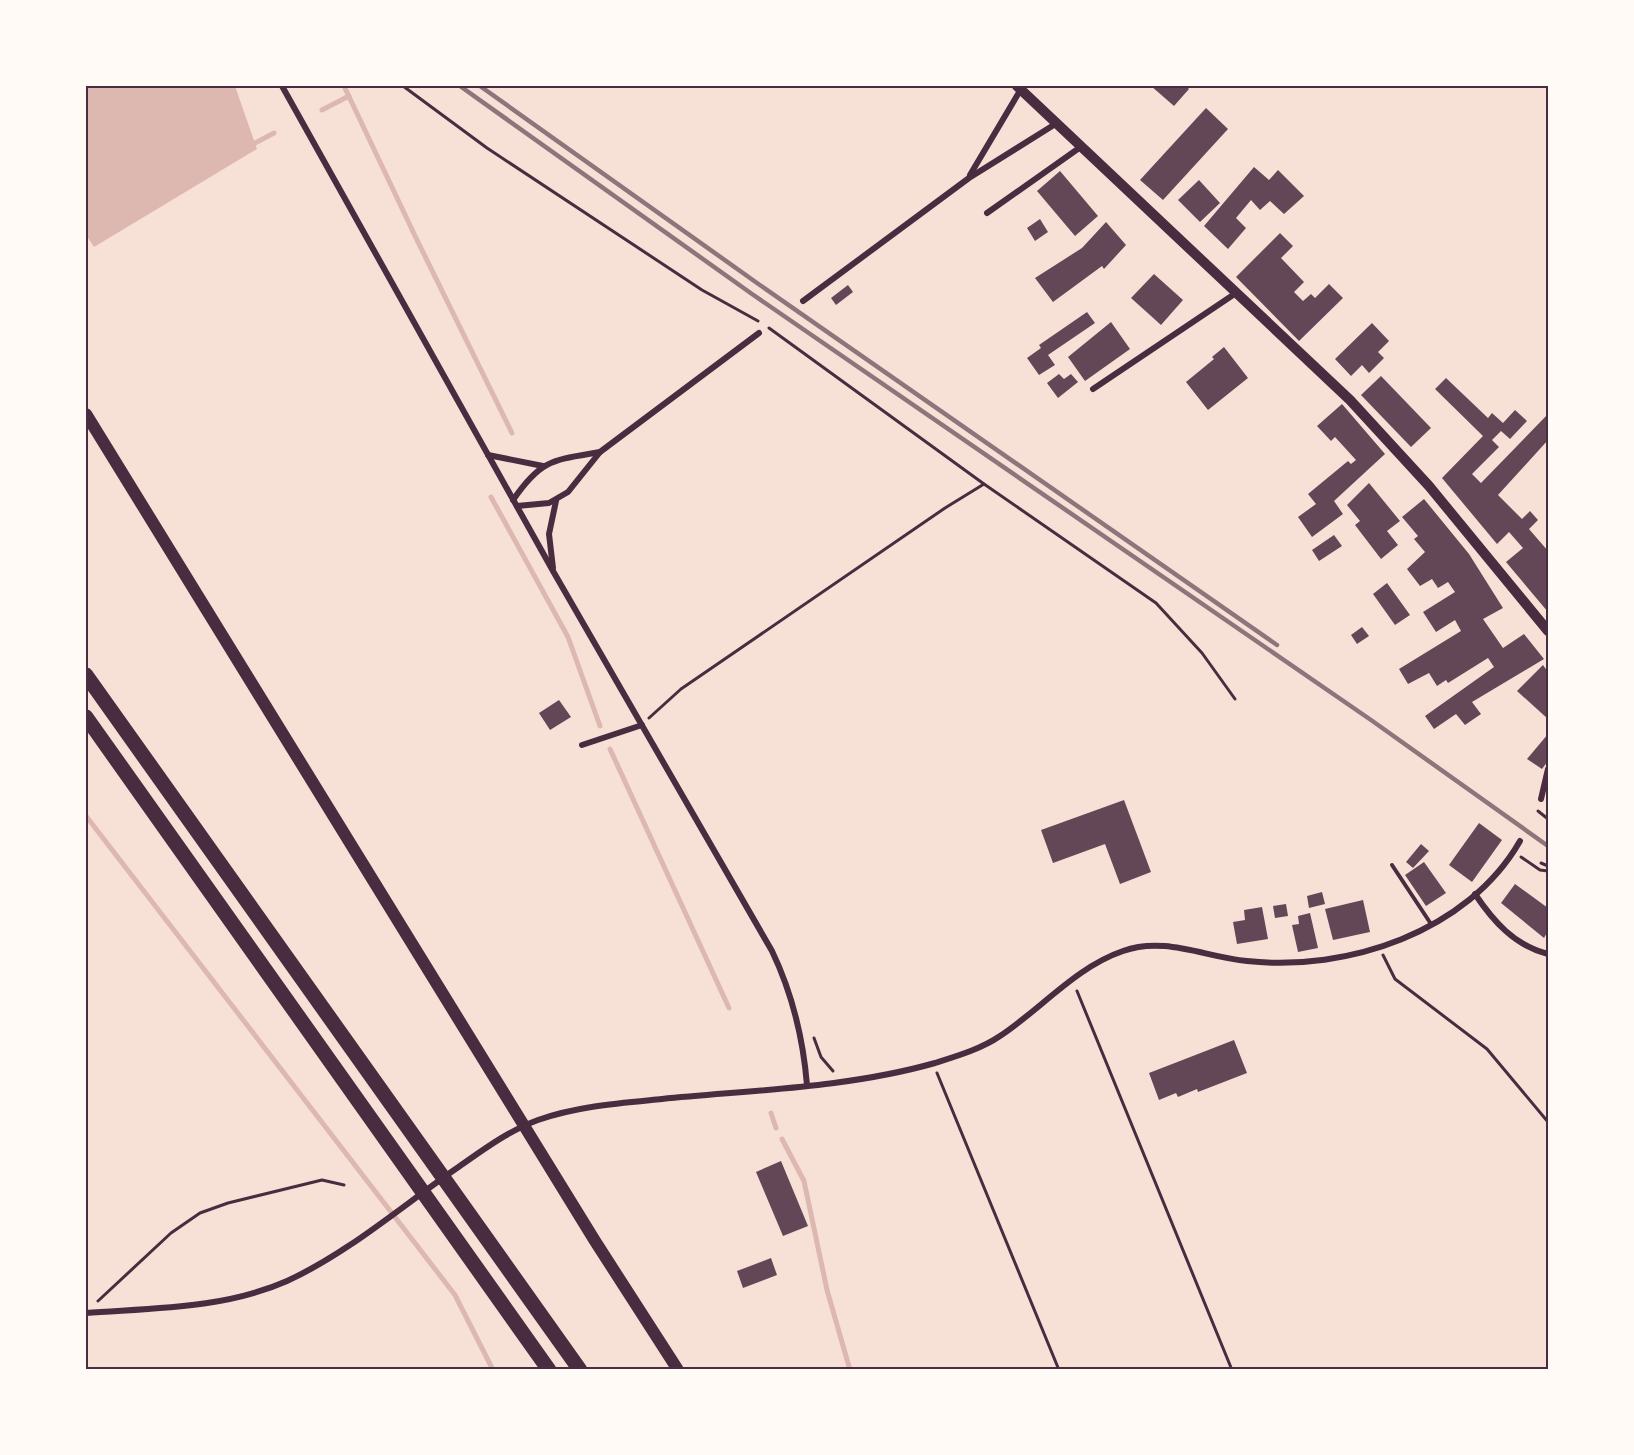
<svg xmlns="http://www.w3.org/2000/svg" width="1634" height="1455" font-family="'Archivo Narrow',sans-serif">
	<rect width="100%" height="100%" fill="#f7e1d7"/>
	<path fill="#dcb8b0" d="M86 86H235L257 149 94 247 86 235Z"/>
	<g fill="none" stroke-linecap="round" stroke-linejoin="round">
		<g stroke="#dcb8b0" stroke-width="5">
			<path d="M344 86 417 240 512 433"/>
			<path d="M322 110 349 96"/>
			<path d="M255 143 274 133"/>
			<path d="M491 497 568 637 600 726"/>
			<path d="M610 749 729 1008"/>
			<path d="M86 816 455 1295 493 1370"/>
			<path d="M771 1113 776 1128"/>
			<path d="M782 1139 804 1181 827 1290 850 1370"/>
		</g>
	</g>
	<g fill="#644757">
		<path d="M1151 86H1186L1189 89 1174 106Z"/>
		<path d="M1206 108 1228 129 1163 200 1140 180Z"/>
		<path d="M1254 167 1269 180 1278 170 1304 196 1284 214 1270 201 1260 210 1251 200 1236 218 1246 228 1228 249 1204 226Z"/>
		<path d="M1060 171 1098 216 1075 236 1037 191Z"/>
		<path d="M1199 180 1220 203 1200 222 1178 200Z"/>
		<path d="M1040 219 1048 232 1035 241 1027 228Z"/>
		<path d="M1106 222 1126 245 1104 269 1102 266 1053 302 1035 278 1082 248Z"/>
		<path d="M1280 233 1293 246 1281 258 1304 282 1294 292 1303 301 1311 294 1315 298 1329 284 1343 298 1299 341 1236 277Z"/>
		<path d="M1154 274 1183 300 1161 325 1131 298Z"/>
		<path d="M848 285 853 292 836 305 831 298Z"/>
		<path d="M1087 312 1095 323 1048 355 1055 365 1039 375 1027 358 1041 348 1039 345Z"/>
		<path d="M1111 322 1130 349 1085 381 1068 357Z"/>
		<path d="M1372 323 1389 341 1378 352 1384 358 1369 373 1362 365 1351 376 1335 359Z"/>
		<path d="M1224 347 1248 378 1208 410 1186 382 1214 359 1212 357Z"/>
		<path d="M1059 374 1064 379 1071 374 1078 382 1058 398 1047 383Z"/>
		<path d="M1381 376 1431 428 1411 447 1361 395Z"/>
		<path d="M1446 378 1488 418 1492 413 1503 423 1515 410 1527 421 1510 439 1501 431 1492 440 1499 447 1472 474 1481 483 1548 414V440L1498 495 1522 519 1530 511 1538 520 1529 529 1548 551V612L1506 562 1523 548 1509 532 1497 544 1442 478 1483 436 1435 389Z"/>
		<path d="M1342 404 1385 454 1334 501 1343 514 1312 537 1298 517 1316 504 1308 494 1348 461 1351 464 1356 460 1335 437 1331 441 1317 426Z"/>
		<path d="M1369 483 1400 521 1387 531 1398 545 1381 559 1355 525 1360 521 1347 505Z"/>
		<path d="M1424 499 1469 554 1503 608 1483 619 1503 648 1524 634 1544 659 1472 702 1481 714 1465 725 1456 714 1434 729 1425 716 1494 667 1488 658 1448 683 1446 680 1437 686 1429 673 1408 684 1399 669 1461 631 1455 620 1436 632 1423 612 1455 592 1448 582 1438 588 1432 579 1420 586 1407 569 1425 552 1414 539 1418 536 1402 517Z"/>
		<path d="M1334 535 1342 546 1319 561 1312 550Z"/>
		<path d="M1387 583 1410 615 1395 625 1373 594Z"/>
		<path d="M1362 627 1369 636 1357 644 1351 635Z"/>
		<path d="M1543 665 1548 672V719L1517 691Z"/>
		<path d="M559 700 571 717 550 730 539 713Z"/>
		<path d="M1548 734V761L1542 769 1527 759Z"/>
		<path d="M1124 800 1151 872 1120 884 1105 844 1053 863 1041 830Z"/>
		<path d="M1479 823 1502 840 1472 882 1449 865Z"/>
		<path d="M1421 844 1429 851 1413 868 1406 862Z"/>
		<path d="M1424 862 1446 893 1426 906 1405 875Z"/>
		<path d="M1515 884 1548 908V931L1544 938 1501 903Z"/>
		<path d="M1322 892 1325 904 1309 908 1307 896Z"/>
		<path d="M1363 900 1370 932 1333 940 1325 909Z"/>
		<path d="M1286 904 1288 916 1275 918 1273 906Z"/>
		<path d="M1262 907 1268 939 1237 944 1233 922 1245 920 1244 910Z"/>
		<path d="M1310 913 1318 948 1298 952 1292 925 1299 924 1298 916Z"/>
		<path d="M1234 1040 1247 1073 1198 1092 1197 1089 1178 1097 1176 1093 1159 1100 1149 1073Z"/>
		<path d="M781 1161 808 1226 783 1236 756 1172Z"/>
		<path d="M771 1258 777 1275 743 1288 737 1271Z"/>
	</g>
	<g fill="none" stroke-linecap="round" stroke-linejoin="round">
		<g stroke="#4a2c40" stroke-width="3">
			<path d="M403 86 487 148 702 290 758 321"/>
			<path d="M769 328 984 484 1156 603 1202 653 1235 699"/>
			<path d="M649 718 681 689 945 508 984 484"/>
			<path d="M1538 811 1548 819"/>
			<path d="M1521 857 1540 870 1548 871"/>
			<path d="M1541 863 1548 866"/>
			<path d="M1383 955 1395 979 1487 1049 1548 1122"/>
			<path d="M1077 991 1232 1370"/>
			<path d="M814 1038 821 1057 833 1071"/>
			<path d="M937 1073 1059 1370"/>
			<path d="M98 1301 171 1233 200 1213 228 1203 322 1180 344 1185"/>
		</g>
		<path stroke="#4a2c40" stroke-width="4" d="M1392 865 1431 924"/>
		<g stroke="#4a2c40" stroke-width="6">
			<path d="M282 86 553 571 772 951C793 995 803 1037 807 1085"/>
			<path d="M970 175 1021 89"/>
			<path d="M987 213 1082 146"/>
			<path d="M803 301 969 178 1057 123"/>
			<path d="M1093 389 1236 293"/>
			<path d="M488 455 543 466"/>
			<path d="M513 500C541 459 553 460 600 452"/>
			<path d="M517 506 549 503 568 492 600 452 759 333"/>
			<path d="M553 568 549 534 556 501"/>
			<path d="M582 745 642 725"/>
			<path d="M1541 799 1548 769"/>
			<path d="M1475 894C1493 921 1515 946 1548 954"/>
			<path d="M86 1313C152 1308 224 1309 287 1281 348 1253 402 1206 457 1168 483 1150 508 1131 538 1120 577 1106 621 1103 662 1099 752 1090 847 1088 935 1063 957 1056 981 1049 1000 1036 1041 1009 1076 967 1123 951 1164 936 1205 957 1247 961 1347 972 1468 932 1520 841"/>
		</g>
		<path stroke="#4a2c40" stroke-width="10" d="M1017 86 1350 400 1429 486 1548 631"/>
		<path stroke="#4a2c40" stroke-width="12" d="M86 414 595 1241 678 1370"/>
		<g stroke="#4a2c40" stroke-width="15">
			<path d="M86 675 580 1370"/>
			<path d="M86 717 549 1370"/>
		</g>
		<g stroke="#8f747c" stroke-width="4.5">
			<path d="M460 86 752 294 1371 720 1548 846"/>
			<path d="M480 86 757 283 1277 645"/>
		</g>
	</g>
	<rect width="1634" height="1455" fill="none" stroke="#fffaf5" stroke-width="174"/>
	<rect x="87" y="87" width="1460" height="1281" fill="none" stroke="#4a2c40" stroke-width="2"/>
</svg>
